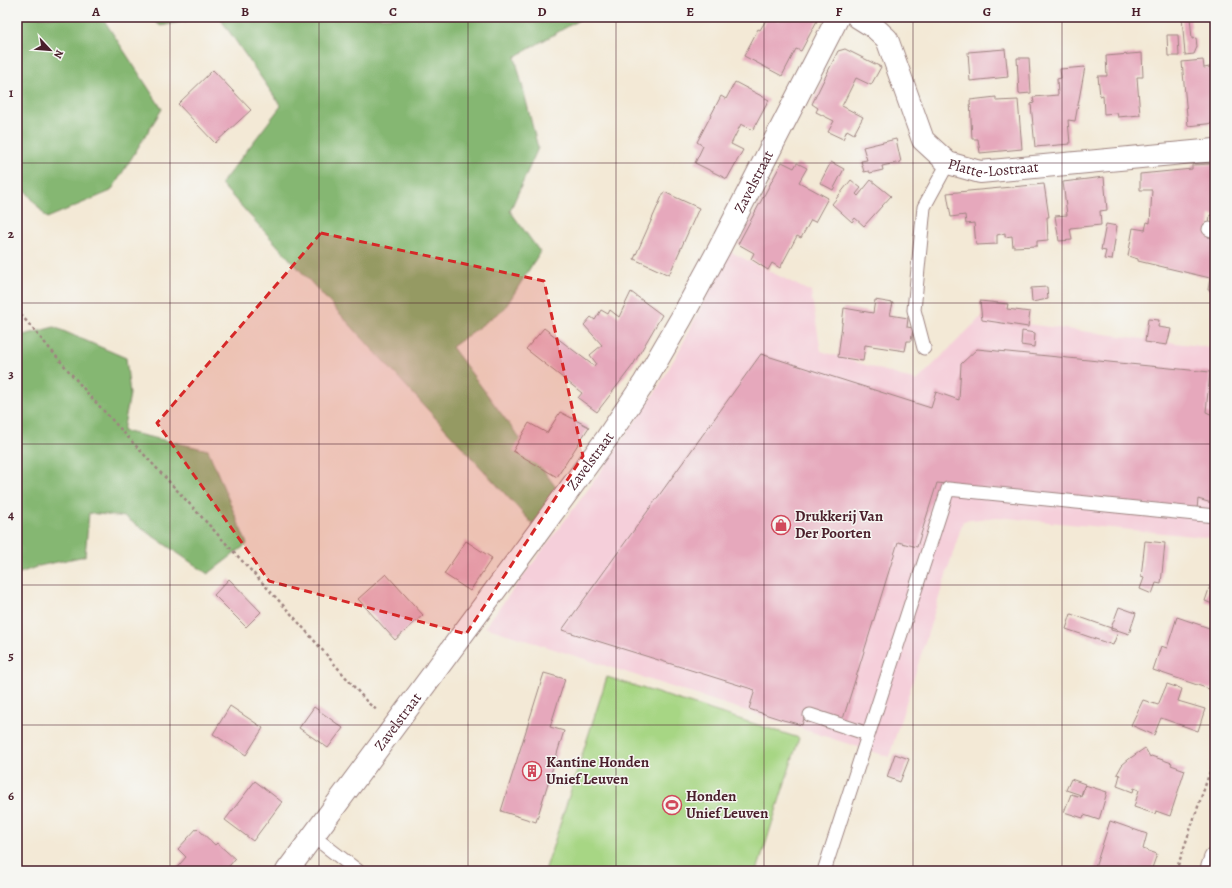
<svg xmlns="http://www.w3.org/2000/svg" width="1232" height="888" font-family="Alegreya,serif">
	<rect width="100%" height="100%" fill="#f6f6f2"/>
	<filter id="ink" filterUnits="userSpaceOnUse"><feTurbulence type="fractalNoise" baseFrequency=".025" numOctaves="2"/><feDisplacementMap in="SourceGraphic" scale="8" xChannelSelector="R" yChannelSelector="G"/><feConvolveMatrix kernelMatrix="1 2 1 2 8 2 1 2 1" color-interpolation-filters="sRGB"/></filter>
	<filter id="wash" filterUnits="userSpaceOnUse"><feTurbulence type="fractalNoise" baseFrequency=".012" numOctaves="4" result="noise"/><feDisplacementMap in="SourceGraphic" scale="16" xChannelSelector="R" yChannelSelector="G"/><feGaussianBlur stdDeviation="0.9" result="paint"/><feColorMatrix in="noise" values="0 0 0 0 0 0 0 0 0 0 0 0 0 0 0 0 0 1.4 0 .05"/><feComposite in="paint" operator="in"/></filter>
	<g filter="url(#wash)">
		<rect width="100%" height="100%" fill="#f3e9d6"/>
		<path fill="#f5cfda" d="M729 251 811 292 821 351 917 381 980 318 1215 348V538L997 517 963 521 889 757 485 627 589 488 655 393 681 347Z"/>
		<path fill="#a7d684" stroke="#787a58" d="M607 677 799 738 757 871H545Z"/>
		<g fill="#85b772" stroke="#686b4e">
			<path d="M17 17H102L162 109 111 191 47 218 17 180Z"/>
			<path d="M149 17H204L161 26Z"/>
			<path d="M219 17H584L515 57 538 148 510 211 540 252 505 308 452 347 563 497 539 531 221 184 281 106Z"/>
			<path d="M17 326 24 335 54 327 126 358 130 394 123 431 208 450 247 544 208 574 125 517 89 513 85 556 39 566 17 574Z"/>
		</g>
		<g id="blocks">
			<g fill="#e6a8bc">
				<path d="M768 17H773L779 21 781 17H819L801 51 796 49 782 76 744 56 758 29 760 30Z"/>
				<path d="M1182 17H1190L1192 39 1196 38 1197 47 1194 54 1185 55Z"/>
				<path d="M1167 35H1178L1179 56H1168Z"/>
				<path d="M845 49 881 67 871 85 856 78 842 106 863 117 854 134 847 130 843 139 828 132 834 121 816 112 818 108 812 104 838 51Z"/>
				<path d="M1005 49 1008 77 970 81 968 52Z"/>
				<path d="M1142 53 1143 77H1137L1140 115 1118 117 1117 113 1104 114 1103 95 1100 96 1098 76H1107L1106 56Z"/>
				<path d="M1017 58H1029L1031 93 1019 94Z"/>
				<path d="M1203 60 1204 68 1215 66V123L1188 126 1182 62Z"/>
				<path d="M1085 67 1075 121 1068 120 1070 144 1035 147 1031 104 1034 103 1033 97 1058 95 1057 79 1061 78 1060 69Z"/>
				<path d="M213 70 251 110 215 143 178 104Z"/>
				<path d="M735 82 769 100 753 130 741 124 731 144 743 150 727 179 695 163 703 146 697 142 721 96 726 99Z"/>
				<path d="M996 97V101L1018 100 1022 149 980 153 978 139H972L970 100Z"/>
				<path d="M896 139 901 162 882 166 883 170 870 173 869 171 864 172 861 161 867 160 863 147Z"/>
				<path d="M782 162 794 168 797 163 807 168 799 182 828 198 815 222 811 220 801 238 797 236 780 268 772 263 768 270 751 259 754 253 738 244Z"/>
				<path d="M831 162 844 169 833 190 820 183Z"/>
				<path d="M1215 164V216L1210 215 1208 237 1215 238V291L1208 290 1210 278 1138 261V259L1128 256 1133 228 1145 230 1147 222 1150 223 1152 190H1140V174L1192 169V165Z"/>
				<path d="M1104 177 1107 210 1100 211 1101 225 1070 228 1072 240 1059 241 1055 216 1067 215 1063 182Z"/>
				<path d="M851 180 861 188 856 194 858 196 871 180 891 196 864 226 855 218 852 222 832 204Z"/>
				<path d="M1044 184 1049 217H1047L1048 240 1037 241V246L1013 247 1012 236 1005 237V233L997 235V244L976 245 974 223 966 224 965 215 951 217 947 193Z"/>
				<path d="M664 192 699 208 669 275 634 259Z"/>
				<path d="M1106 224 1117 226 1112 260 1104 259 1106 251 1101 250Z"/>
				<path d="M1047 287 1048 299 1032 302 1031 288Z"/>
				<path d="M631 292 662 315 633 365 597 412 578 398 582 393 526 349 544 328 594 366 596 363 590 355 602 345 584 325 591 317 595 320 601 310 608 314 610 310 619 317Z"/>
				<path d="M875 300 893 303 890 315 908 318 907 327 913 328 911 341H907L905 351 865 345 863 361 838 357 844 308 873 313Z"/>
				<path d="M980 301 1008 304 1007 309 1030 312 1028 327 982 320Z"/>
				<path d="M1148 319 1159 320 1158 327 1171 329 1167 345 1145 342Z"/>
				<path d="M1022 331 1035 333 1034 347 1021 345Z"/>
				<path d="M977 349 1210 372 1206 412 1215 416V504L1198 499 1197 509 937 483 917 547 898 542 843 719 807 709 802 725 783 720 749 709 755 690 562 630 761 354 931 408 936 392 959 400 961 364Z"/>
				<path d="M560 412 589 427 557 477 513 451 529 423 547 433Z"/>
				<path d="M466 541 492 558 470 591 444 574Z"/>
				<path d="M1145 541 1165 543 1161 584 1156 583 1152 594 1140 589 1144 578 1141 577Z"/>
				<path d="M386 574 423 615 395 640 358 599Z"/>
				<path d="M229 579 261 612 246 627 214 595Z"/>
				<path d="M1211 583 1215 584V605L1205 601Z"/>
				<path d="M1119 607 1136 613 1129 634 1111 628Z"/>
				<path d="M1071 614 1111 628V630L1118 632 1113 645 1066 629Z"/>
				<path d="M1177 617 1215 630V680L1212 690 1153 670 1161 646 1167 648Z"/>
				<path d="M544 673 565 679 550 727 564 731 536 822 501 811Z"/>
				<path d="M1167 684 1182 689 1178 701 1205 709 1198 731 1161 718 1154 735 1131 725 1143 700 1158 705Z"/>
				<path d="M230 706 263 728 246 755 213 734Z"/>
				<path d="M314 707 343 728 328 748 299 728Z"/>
				<path d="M1145 748 1150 757 1151 756 1172 763 1171 765 1185 770 1170 816 1156 811 1155 814 1134 807 1139 790 1134 788 1133 792 1117 786 1120 775 1117 774 1122 765 1129 759Z"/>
				<path d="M895 754 909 759 900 782 887 777Z"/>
				<path d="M1071 779 1085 784 1081 795 1066 790Z"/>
				<path d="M255 781 282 802 253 841 225 820Z"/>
				<path d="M1085 785 1107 792 1099 820 1084 815 1083 818 1064 812 1071 794 1081 797Z"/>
				<path d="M1110 821 1147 834 1143 849 1157 854 1151 871H1094Z"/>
				<path d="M197 828 215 845 217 843 235 859 225 871H174L186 857 178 849Z"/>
			</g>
		</g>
	</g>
	<g filter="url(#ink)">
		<use href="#blocks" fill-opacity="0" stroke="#9e8480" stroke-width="1"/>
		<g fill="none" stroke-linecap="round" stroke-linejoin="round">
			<g stroke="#9e8480" stroke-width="15">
				<g id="lane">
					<path d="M1209 229 1215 231"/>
					<path d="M924 348 914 310 924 207 948 163"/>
					<path d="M810 715 868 734"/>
					<path d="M314 837 358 871"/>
					<path d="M824 871 948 489 1215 516"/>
				</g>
			</g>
			<g stroke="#9e8480" stroke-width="24">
				<g id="street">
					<path id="s1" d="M858 17 874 27 887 39 923 140 948 163 980 172 1215 150"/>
					<path id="s2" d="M287 871 539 531 607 438 644 383 681 319 719 249 838 17"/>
				</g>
			</g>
			<g stroke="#9e8480" stroke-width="24">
				<path id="primary" d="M1211 871 1215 859"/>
			</g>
			<g stroke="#9e8480" stroke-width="2.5" stroke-dasharray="3 3" stroke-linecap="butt">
				<path d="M17 310 90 396 293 616 368 703 378 711"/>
				<path d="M1176 871 1215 757"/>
			</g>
			<use href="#lane" stroke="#fff" stroke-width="13"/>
			<use href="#street" stroke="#fff" stroke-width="22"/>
			<use href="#primary" stroke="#fff" stroke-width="22"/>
		</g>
	</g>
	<path fill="#d62828" fill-opacity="0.2" stroke="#d62828" stroke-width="3" stroke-dasharray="8 5" stroke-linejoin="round" d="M321 233 544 281 583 456 466 634 269 581 157 423Z"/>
	<path fill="none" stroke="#4a1f2b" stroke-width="1" stroke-opacity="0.55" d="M170 17V871M319 17V871M468 17V871M616 17V871M764 17V871M913 17V871M1062 17V871M17 163H1215M17 303H1215M17 444H1215M17 585H1215M17 725H1215"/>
	<defs>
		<g id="shop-ring" transform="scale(1)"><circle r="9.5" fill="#f6f6f2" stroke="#d1495b" stroke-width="1.5"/><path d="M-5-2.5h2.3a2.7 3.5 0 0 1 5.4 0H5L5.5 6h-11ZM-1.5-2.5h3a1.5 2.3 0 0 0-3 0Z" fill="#d1495b"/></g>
		<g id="building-ring" transform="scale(1)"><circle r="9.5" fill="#f6f6f2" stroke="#d1495b" stroke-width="1.5"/><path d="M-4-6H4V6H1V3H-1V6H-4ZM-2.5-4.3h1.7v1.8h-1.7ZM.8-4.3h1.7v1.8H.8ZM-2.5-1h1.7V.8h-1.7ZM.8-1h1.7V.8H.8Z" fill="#d1495b"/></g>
		<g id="stadium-ring" transform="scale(1)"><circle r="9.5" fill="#f6f6f2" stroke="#d1495b" stroke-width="1.5"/><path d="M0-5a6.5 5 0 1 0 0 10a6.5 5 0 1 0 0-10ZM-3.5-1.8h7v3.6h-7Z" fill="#d1495b"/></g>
	</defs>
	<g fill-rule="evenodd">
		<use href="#shop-ring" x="781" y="525"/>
		<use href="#building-ring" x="532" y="771"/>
		<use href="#stadium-ring" x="672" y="805"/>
	</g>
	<g text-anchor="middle" stroke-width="3" stroke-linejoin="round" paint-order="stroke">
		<g font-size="15" fill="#4a1f2b" stroke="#f6f6f2">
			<text dy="5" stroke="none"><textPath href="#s1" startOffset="224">Platte-Lostraat</textPath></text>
			<text dy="5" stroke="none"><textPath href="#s2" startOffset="834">Zavelstraat</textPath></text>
			<text dy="5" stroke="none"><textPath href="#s2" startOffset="510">Zavelstraat</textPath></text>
			<text dy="5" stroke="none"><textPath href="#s2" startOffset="186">Zavelstraat</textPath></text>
		</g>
		<g font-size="15" font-weight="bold" fill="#4a1f2b" stroke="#f6f6f2" text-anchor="start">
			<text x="795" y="521">Drukkerij Van<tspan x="795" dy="17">Der Poorten</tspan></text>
			<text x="546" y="767">Kantine Honden<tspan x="546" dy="17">Unief Leuven</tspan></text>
			<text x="686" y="801">Honden<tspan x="686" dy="17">Unief Leuven</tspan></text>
		</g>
	</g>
	<rect width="1232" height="888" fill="none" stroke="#f6f6f2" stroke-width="44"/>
	<g transform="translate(50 50) rotate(116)" stroke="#f6f6f2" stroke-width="3" paint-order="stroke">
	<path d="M0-3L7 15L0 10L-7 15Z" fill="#4a1f2b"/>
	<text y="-6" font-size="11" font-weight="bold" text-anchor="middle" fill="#4a1f2b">N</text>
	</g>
	<rect x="22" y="22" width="1188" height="844" fill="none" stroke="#4a1f2b" stroke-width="1.5"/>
	<g font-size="13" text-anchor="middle" font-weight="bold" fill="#4a1f2b">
		<text x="96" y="16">A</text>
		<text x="245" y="16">B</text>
		<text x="393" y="16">C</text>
		<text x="542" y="16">D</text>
		<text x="690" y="16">E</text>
		<text x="839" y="16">F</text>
		<text x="987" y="16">G</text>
		<text x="1136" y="16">H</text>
		<text x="11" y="97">1</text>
		<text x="11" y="238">2</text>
		<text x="11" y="378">3</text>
		<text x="11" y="519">4</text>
		<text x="11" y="660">5</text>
		<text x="11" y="800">6</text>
	</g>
</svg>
